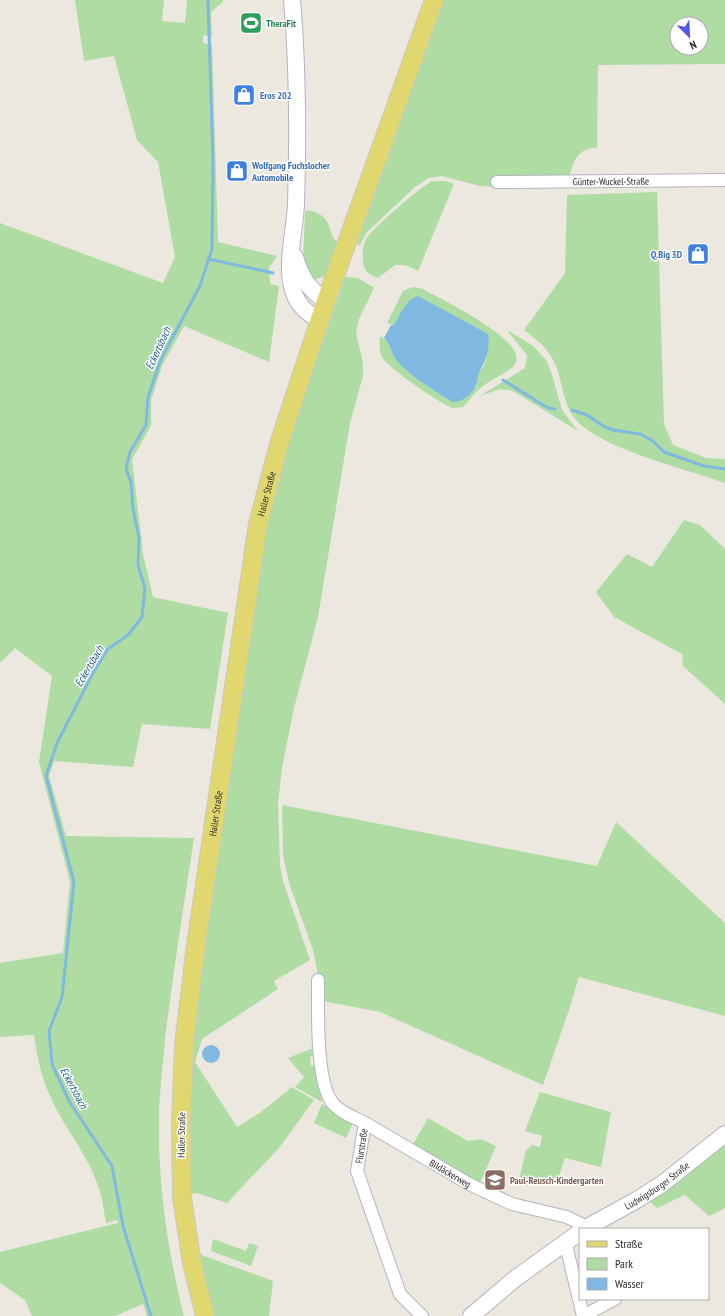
<svg xmlns="http://www.w3.org/2000/svg" width="725" height="1316" font-family="'PT Sans Narrow',sans-serif">
	<rect width="100%" height="100%" fill="#ece8e0"/>
	<g fill="#aedca3" fill-rule="evenodd">
		<path d="M75 0H164L162 21 185 23 187 0H223V2L211 12 212 37 203 35V43L212 45 218 242 277 256 269 268 270 284 279 286 269 362 184 326 162 366 151 400V426L132 459 143 554 153 597 228 613 210 729 142 724 133 767 54 761 49 776 66 836 194 838C184 905 173 972 165 1039 163 1066 159 1094 159 1121 158 1186 168 1253 184 1316H147L143 1304 115 1316H32L25 1300 0 1283V1252L118 1223 117 1220 106 1223C104 1213 103 1202 100 1192 90 1155 61 1125 47 1089 40 1072 37 1054 34 1035L0 1037V963L63 953 70 882 39 762 52 676 15 648 0 663V223L163 283 175 257 158 162 137 140 114 56 84 61Z"/>
		<path d="M443 0H725V64L598 65 597 148C580 147 573 160 570 175L496 176V187L480 186 442 176 429 178 415 187 366 233 360 245 357 244ZM677 24H701V48H677Z"/>
		<path d="M432 181H446L454 184 418 271 405 265H395L378 278C375 276 370 275 367 272 361 265 362 246 366 239 374 227 419 188 432 181Z"/>
		<path d="M657 192 664 424 673 445 706 458 725 459V483C687 469 590 447 571 413 561 396 562 374 552 358 546 346 534 338 524 330L565 273 567 195Z"/>
		<path d="M309 210C337 218 324 232 339 244L327 275 314 280 303 266 305 211Z"/>
		<path d="M345 277 358 278 374 288 359 319 356 333 363 363V376L350 423 318 617 294 708 282 768 278 803 280 865 283 881 310 960 274 981 278 989 202 1039 195 1062 237 1127 261 1112 292 1087 314 1100 279 1148 227 1203 197 1193 188 1194 187 1069 259 564 279 468Z"/>
		<path d="M413 287 423 289C440 299 530 341 515 364 510 372 490 380 482 387 474 392 470 401 463 407 460 407 456 408 453 408 442 405 388 368 382 357 379 350 379 343 380 336L387 341C397 371 426 384 452 402L476 387 478 374 484 366 489 340 407 302 394 325 387 323 403 291Z"/>
		<path d="M507 330 533 346 546 360 551 371 562 410 578 431 513 391 500 389 480 396 525 368 527 355Z"/>
		<path d="M684 520 700 525 725 549V704L683 666 682 654 614 617 596 592 627 554 652 567Z"/>
		<path d="M282 805 597 866 616 822 725 923V1016L579 977 569 1010 543 1085 380 1012 323 1001 313 950 290 886 286 870 283 854Z"/>
		<path d="M311 1049 317 1052 310 1057 311 1066 316 1065 322 1102 295 1087 304 1077 288 1058Z"/>
		<path d="M540 1092 611 1112 601 1167 565 1158 559 1176C548 1181 530 1189 518 1184L526 1150 532 1145 540 1147 542 1136 525 1131Z"/>
		<path d="M322 1104 353 1123 346 1138 314 1123Z"/>
		<path d="M428 1118 468 1141 481 1139 496 1146 480 1183 411 1148Z"/>
		<path d="M725 1144V1208L709 1216 685 1195 657 1208 650 1202 683 1179Z"/>
		<path d="M213 1239 246 1251 249 1243 258 1246 251 1266 211 1251Z"/>
		<path d="M196 1253 273 1281 269 1316H211Z"/>
	</g>
	<g fill="#7fb9e1">
		<path d="M418 296 488 334C491 347 485 362 479 373 477 377 478 381 476 385 473 394 461 403 452 402 434 390 412 378 398 362 391 355 391 344 384 338L391 325H394C401 313 405 300 418 296Z"/>
		<circle cx="211" cy="1054" r="9"/>
	</g>
	<g fill="none" stroke-linecap="round" stroke-linejoin="round">
		<g stroke="#7fb9e1" stroke-width="3">
			<path d="M208 259 273 273"/>
			<path d="M503 380 548 408 555 409"/>
			<path d="M572 410 587 415 605 427 613 430 640 434 653 441 664 452 704 466 725 469"/>
			<path d="M151 1316 123 1226 112 1166 69 1101 52 1064 49 1031 62 997 74 882 46 776 57 743 93 673 108 649 128 635 142 617 145 588 138 565 139 537 133 509 131 482 126 469 130 452 146 425 148 397 161 359 200 286 212 249 213 160 208 0"/>
		</g>
		<g stroke="#b3b4be" stroke-width="14">
			<g id="street">
				<path id="s1" d="M497 182 725 180"/>
				<path d="M318 980C318 1009 316 1075 330 1099 336 1111 354 1117 365 1123L357 1171 400 1294 422 1316"/>
				<path id="s2" d="M365 1123 469 1184 512 1204 567 1217 587 1227"/>
				<path d="M565 1241 583 1316"/>
				<path d="M583 1316 615 1299"/>
			</g>
		</g>
		<g stroke="#b3b4be" stroke-width="18">
			<g id="secondary">
				<path d="M292 0C298 68 298 136 296 204 295 229 286 262 292 286 295 301 305 314 320 319"/>
				<path d="M295 257C301 277 308 289 326 301"/>
				<path id="s3" d="M584 1229 635 1201 662 1184 725 1134"/>
				<path d="M471 1316 516 1278 580 1232"/>
			</g>
		</g>
		<g stroke="#c8c8c8" stroke-width="20">
			<g id="primary">
				<path id="s4" d="M205 1316 192 1263 182 1198 181 1123 184 1044 196 945 258 524 280 441 326 301 434 0"/>
			</g>
		</g>
		<use href="#street" stroke="#fff" stroke-width="12"/>
		<use href="#secondary" stroke="#fff" stroke-width="16"/>
		<use href="#primary" stroke="#e1d76f" stroke-width="18"/>
	</g>
	<defs>
		<g id="stadium-square" transform="scale(1.15)"><rect x="-9" y="-9" width="18" height="18" rx="4" fill="#2e9e5b" stroke="#fff"/><path d="M0-5a6.5 5 0 1 0 0 10a6.5 5 0 1 0 0-10ZM-3.5-1.8h7v3.6h-7Z" fill="#fff"/></g>
		<g id="shop-square" transform="scale(1.15)"><rect x="-9" y="-9" width="18" height="18" rx="4" fill="#3f7fe0" stroke="#fff"/><path d="M-5-2.5h2.3a2.7 3.5 0 0 1 5.4 0H5L5.5 6h-11ZM-1.5-2.5h3a1.5 2.3 0 0 0-3 0Z" fill="#fff"/></g>
		<g id="school-square" transform="scale(1.15)"><rect x="-9" y="-9" width="18" height="18" rx="4" fill="#8d6e63" stroke="#fff"/><path d="M0-5L7-2L0 1L-7-2ZM-4 1L0 2.5L4 1V4Q0 6-4 4Z" fill="#fff"/></g>
	</defs>
	<g fill-rule="evenodd">
		<use href="#stadium-square" x="251" y="23"/>
		<use href="#shop-square" x="244" y="95"/>
		<use href="#shop-square" x="237" y="171"/>
		<use href="#shop-square" x="698" y="254"/>
		<use href="#school-square" x="495" y="1180"/>
	</g>
	<g text-anchor="middle" stroke-width="3" stroke-linejoin="round" paint-order="stroke">
		<g font-size="10" font-weight="bold" fill="#27864d" stroke="#fff" text-anchor="start">
			<text x="266" y="27">TheraFit</text>
		</g>
		<g font-size="10" font-weight="bold" fill="#366cbe" stroke="#fff" text-anchor="start">
			<text x="260" y="99">Eros 202</text>
			<text x="252" y="169">Wolfgang Fuchslocher<tspan x="252" dy="12">Automobile</tspan></text>
			<text x="682" y="258" text-anchor="end">Q.Big 3D</text>
		</g>
		<g font-size="10" fill="#2c2c2c" stroke="#fff">
			<text dy="4" stroke="none"><textPath href="#s1" startOffset="114">Günter-Wuckel-Straße</textPath></text>
			<text dy="4" stroke="none"><textPath href="#s4" startOffset="831">Haller Straße</textPath></text>
			<text dy="4" stroke="none"><textPath href="#s4" startOffset="507">Haller Straße</textPath></text>
			<text transform="translate(181 1135) rotate(-89)" y="4">Haller Straße</text>
			<text transform="translate(361 1146) rotate(-81)" y="4">Flurstraße</text>
			<text dy="4" stroke="none"><textPath href="#s2" startOffset="99">Bildäckerweg</textPath></text>
			<text dy="4" stroke="none"><textPath href="#s3" startOffset="85">Ludwigsburger Straße</textPath></text>
		</g>
		<g font-size="10" font-weight="bold" fill="#785e54" stroke="#fff" text-anchor="start">
			<text x="510" y="1184">Paul-Reusch-Kindergarten</text>
		</g>
		<g font-size="11" font-style="italic" fill="#1d578e" stroke="#fff">
			<text transform="translate(158 348) rotate(-65)" y="4">Eckertsbach</text>
			<text transform="translate(89 666) rotate(-59)" y="4">Eckertsbach</text>
			<text transform="translate(74 1088) rotate(62)" y="4">Eckertsbach</text>
		</g>
	</g>
	<rect x="579" y="1228" width="130" height="72" fill="#ffffff" stroke="#ababab"/>
	<rect x="587" y="1241" width="20" height="6" fill="#e1d76f" stroke="#ababab"/>
	<text x="615" y="1248" font-size="12" fill="#2c2c2c">Straße</text>
	<rect x="587" y="1258" width="20" height="12" fill="#aedca3" stroke="#ababab"/>
	<text x="615" y="1268" font-size="12" fill="#2c2c2c">Park</text>
	<rect x="587" y="1278" width="20" height="12" fill="#7fb9e1" stroke="#ababab"/>
	<text x="615" y="1288" font-size="12" fill="#2c2c2c">Wasser</text>
	<g transform="translate(689 36) rotate(156)"><circle r="19" fill="#ffffff" stroke="#ababab"/>
	<path d="M0-3L7 15L0 10L-7 15Z" fill="#5359e5"/>
	<text y="-6" font-size="11" font-weight="bold" text-anchor="middle" fill="#2c2c2c">N</text>
	</g>
</svg>
